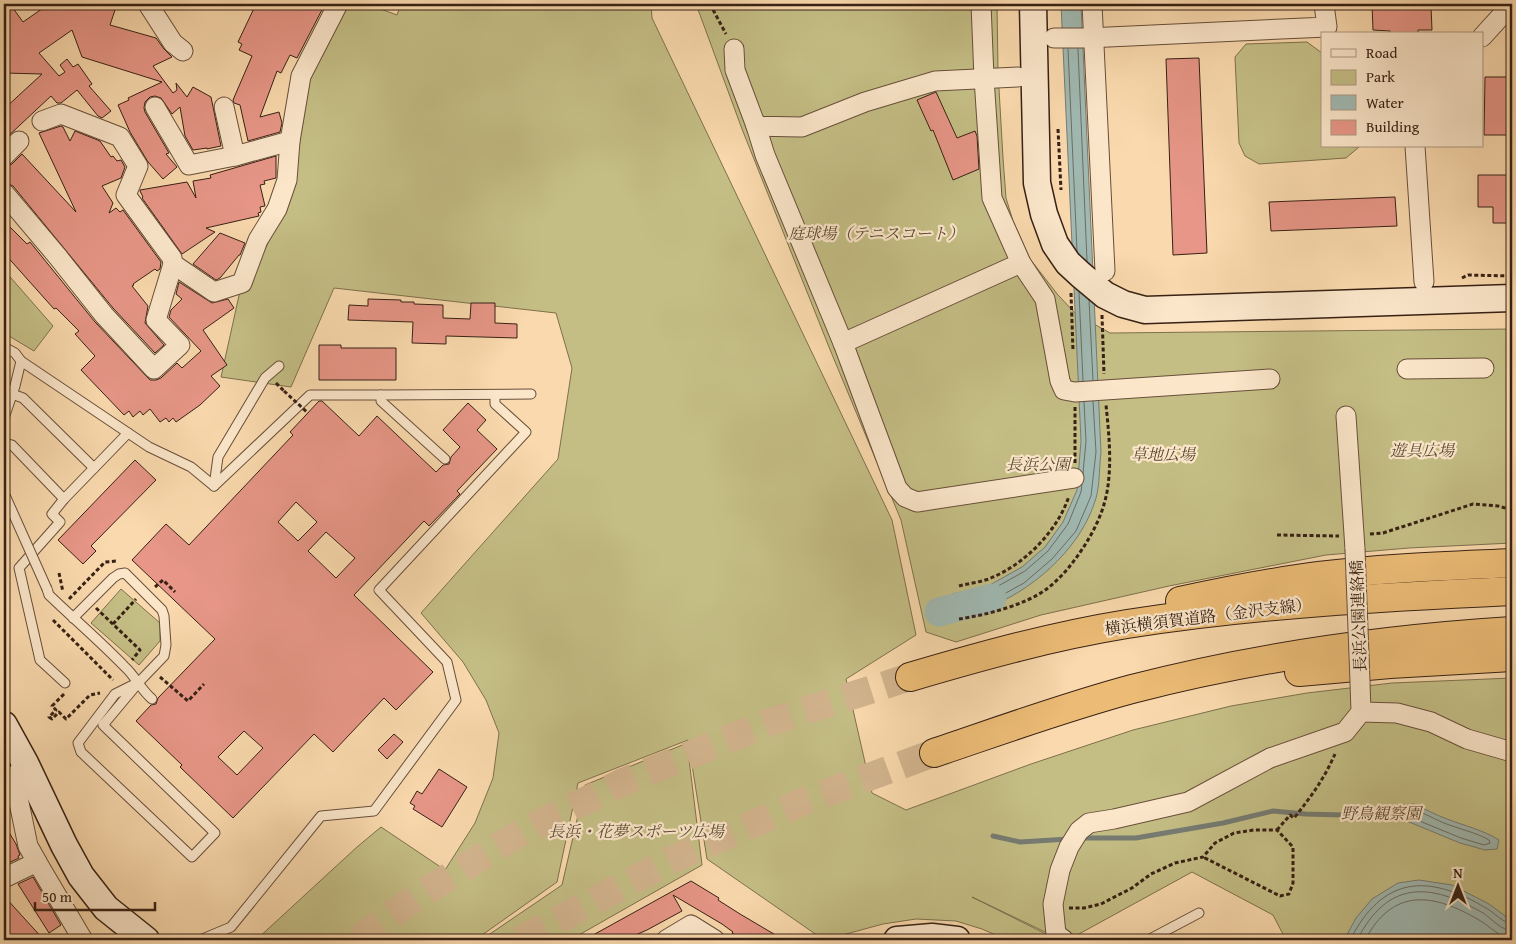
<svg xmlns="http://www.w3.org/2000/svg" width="1516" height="944" font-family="'Gentium Book Plus','Noto Serif JP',serif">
	<rect width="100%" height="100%" fill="#f9d9ad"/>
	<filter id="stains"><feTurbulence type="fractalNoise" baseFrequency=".004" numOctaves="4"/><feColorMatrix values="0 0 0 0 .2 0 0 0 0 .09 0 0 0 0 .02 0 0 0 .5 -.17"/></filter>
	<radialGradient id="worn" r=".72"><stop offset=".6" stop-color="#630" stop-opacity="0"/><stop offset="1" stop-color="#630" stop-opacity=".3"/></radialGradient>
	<g fill="#c4be85" stroke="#7e704c">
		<path d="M345 4H367L397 15 401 4H651L652 18 892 520 916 635 846 679 872 793 906 810 1031 764 1133 730 1231 706 1307 693 1392 683 1512 678V940H1286L1273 915 1192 872 1068 940H1062L972 897 1050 936V940H1007L982 929 956 921 916 919 883 924 824 940 707 859 688 740 578 783 557 882 475 940H391L386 937 382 940H256L357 847 381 827 445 870 475 823 493 778 499 733 486 700 463 662 421 613 558 459 572 368 556 313 334 288 291 387 221 377 240 291 266 247 295 183 305 77Z"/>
		<path d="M696 4H997L998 72 1003 158 1006 198 1013 221 1030 259 1058 295 1076 314 1110 333 1512 329V543L1409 548 1326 555 1169 586 1041 615 956 642 926 632 901 520 831 352 742 129Z"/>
		<path d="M1307 42 1322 53V146L1359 147 1346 158 1259 164 1245 156 1239 143 1235 57 1246 44Z"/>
		<path d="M4 270 53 326 34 351 4 333Z"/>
		<path d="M121 589 160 623V641L139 665 91 623Z"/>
		<path d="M687 743 702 865 570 940H481L562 885 585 785Z"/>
	</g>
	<g fill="#a0b9b2" stroke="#767c73">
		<path d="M1061 4H1081L1101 453C1099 467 1100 484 1096 498 1083 544 1039 585 996 604 984 609 969 611 956 615L952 594 988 586 1022 567 1045 547 1063 522 1077 490 1081 441Z"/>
		<path d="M1414 804C1425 809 1436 815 1447 819 1465 826 1483 830 1499 840L1497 849 1485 850 1460 843 1397 817 1401 805Z"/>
		<path d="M1419 880 1452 885 1489 904 1512 921V940H1344L1356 918 1372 899 1398 883Z"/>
	</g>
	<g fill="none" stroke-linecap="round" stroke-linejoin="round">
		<g stroke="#6c6d63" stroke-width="1">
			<path d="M1068 49 1077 251"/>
			<path d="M1078 49 1087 261"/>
			<path d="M1079 292 1083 381"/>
			<path d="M1089 300 1093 380"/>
			<path d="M1083 473 1086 441 1084 402"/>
			<path d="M1082 484 1081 492 1068 524 1048 551 1025 571 991 590 959 598 960 607 993 600 1024 583 1052 559 1076 531 1091 496 1096 452 1093 401"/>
			<path d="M1406 810C1420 809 1431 818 1444 823 1459 829 1475 832 1489 840L1490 843 1484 845 1461 838 1405 815 1404 812Z"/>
			<path d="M1350 940C1383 876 1427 873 1486 908 1495 913 1503 923 1512 924"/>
			<path d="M1357 940C1388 880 1429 882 1483 913 1492 919 1501 930 1512 931"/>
			<path d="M1365 940C1393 887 1433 893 1479 920 1490 926 1499 938 1512 938"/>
		</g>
		<g stroke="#767c73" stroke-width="5">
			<path d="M993 836 1020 842 1069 839"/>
			<path d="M1080 838H1136L1223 823 1273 811 1305 814 1343 815 1375 811 1398 813"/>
		</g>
		<path stroke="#a0b9b2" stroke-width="29" d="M939 612 992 598"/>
	</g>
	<g fill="#e79687" stroke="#372114" fill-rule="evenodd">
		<path d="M4 4H10L23 22 49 4H117L110 25 156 38 164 49 172 57 153 66 173 93 177 90 176 83 187 97 193 87 211 97 221 146 207 149V148L193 150 185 136 180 107 172 114 161 98 155 96 150 97 145 102 144 108 145 112 169 153 166 154 177 167 163 179 148 162 130 132 118 105 129 100 128 98 162 82 82 57 72 30 39 53 59 76 65 72 60 65 67 59 73 67 78 64 92 84 89 86 111 111 102 118 98 116 77 90 61 103H57L51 96 4 140V109L42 74 4 73Z"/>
		<path d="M256 4H325L297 58 290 55 281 73 277 71 260 117 279 112 282 123 280 132 248 141 240 105 234 103 233 100 252 56 239 50 242 44 238 42Z"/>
		<path d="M1372 5 1431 6 1432 30H1418V34H1390V31L1373 30Z"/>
		<path d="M1199 58 1207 253 1173 255 1166 59Z"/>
		<path d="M1485 77H1512V135H1484Z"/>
		<path d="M936 92 957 138 975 131 977 136 979 169 953 180 933 130 931 131 917 100Z"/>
		<path d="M61 126 63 127 70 141 75 131 100 141 111 157 113 156 117 161 121 160 125 167 121 178 102 186 113 203 109 213 116 208 120 212 123 210 161 262 160 269 157 271 155 269 133 284 134 285 132 286 148 306 145 323 164 345 155 353 113 308 13 186 4 182V167L12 164 22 154 76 212 39 133Z"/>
		<path d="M276 156V178L264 181 265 184 260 185 265 206 260 207 261 212 258 213 259 216 206 228 215 232 182 254 142 198 143 197 140 191V190L187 182 196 198 193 181 211 178 210 175Z"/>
		<path d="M1478 175H1512V223H1493V207H1478Z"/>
		<path d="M1395 197 1397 226 1271 231 1269 202Z"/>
		<path d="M4 210 9 216 4 221 27 244 30 242 95 322 150 380H156L161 378 177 363 182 368 201 351 169 317 171 310 182 299 176 294 179 282 212 303 228 299 234 308 203 330 227 365 211 376 220 386 200 405 176 422 173 418 169 422 166 418 160 422 150 409 143 415 140 411 133 417 129 411 124 415 81 370 95 356 75 334 79 331 56 308 54 309 4 253Z"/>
		<path d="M220 233 245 243 240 255H239L220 278 216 280 193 264Z"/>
		<path d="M368 299 401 300V302H414V304L443 305V318L470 319 471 303H495V323L517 324V338L446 336V344L412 343 413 322 348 320 349 305 368 306Z"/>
		<path d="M319 345H341V348H396V380H319Z"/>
		<path d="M319 401H322L359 436 377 416 436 472 443 465 449 464 451 457 460 447 443 430 468 403 486 420 477 430 497 449 457 491 460 494 429 526 424 521 354 595 433 672 396 710 384 698 333 752 314 734 233 818 180 767 182 765 136 721 151 705 156 704 158 698 215 639 132 560 166 524 189 545 293 435 290 432ZM296 502 317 522 298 541 278 522ZM326 532 355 558 336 578 308 551ZM244 731 263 748 237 775 218 757Z"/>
		<path d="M135 460 156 480 91 546 96 551 83 564 58 540Z"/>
		<path d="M394 734 403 742 387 759 378 750Z"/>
		<path d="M439 769 467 787 442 827 413 809 415 806 410 803 417 791 422 794Z"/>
		<path d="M4 824 16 844 20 855 18 856 19 858 4 865Z"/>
		<path d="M33 877 61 925 49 933 18 884Z"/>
		<path d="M691 881 719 898 718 900 740 914 784 940H744L732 933 733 932 722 924 673 895 682 911 647 930 624 940H584Z"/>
		<path d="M4 896 44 940H4Z"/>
	</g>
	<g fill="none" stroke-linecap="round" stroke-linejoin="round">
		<g stroke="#d2b48e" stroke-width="28" stroke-dasharray="28 14" stroke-linecap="butt">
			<path d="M358 940 419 895 522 832 623 782 773 721 910 677"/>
			<path d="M520 940 671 860 807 800 934 753"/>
		</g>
		<g stroke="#684f3a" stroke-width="11">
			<g id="lane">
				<path d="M4 347 15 353 21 361 15 386 4 418"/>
				<path d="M21 361 149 447 191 467 214 486 310 395H381V401L445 459"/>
				<path d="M12 394 23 398 94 468"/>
				<path d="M381 395 531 394"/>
				<path d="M4 443 12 445 64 499"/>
				<path d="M214 486 218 457 265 378 279 366"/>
				<path d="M47 589 49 595C74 619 101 642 125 667 136 677 141 690 152 699"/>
				<path d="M73 618 113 578 119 574 125 573 162 610 164 616 166 645 164 656 139 682 103 725 215 833 192 857 81 752 78 743 115 694 139 682"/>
				<path d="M65 683 40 660 19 568 60 522 52 514 64 499 128 433"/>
				<path d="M200 940 231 927 321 816 374 811 456 700 447 662 379 590 526 432 495 404V395"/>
				<path d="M1148 940 1199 913"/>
			</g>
		</g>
		<g stroke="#684f3a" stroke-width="21">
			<g id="street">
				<path d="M148 4 173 43 183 51"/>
				<path d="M981 4 984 78 992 198 1021 263 1045 299 1060 381 1064 390 1075 392 1270 379"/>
				<path d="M1092 4 1105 271"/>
				<path d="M1482 37 1512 4"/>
				<path d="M1054 38H1087L1327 27 1324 4"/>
				<path d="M734 49 735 70 756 126 802 127 865 102 935 81 1018 77"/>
				<path d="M155 107 189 165 235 156 290 141"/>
				<path d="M224 107 235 156"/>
				<path d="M42 121 61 114 120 137 138 166 126 195 172 258 173 264 214 292 242 283 258 240 277 209 287 180 290 141 301 76 338 4"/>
				<path d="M756 126 765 155 843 343 897 488 905 497 917 502 1074 478"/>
				<path d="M1415 146 1424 282"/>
				<path d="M4 156 19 141"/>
				<path d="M4 193 58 257 104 315 154 369 180 345 156 320 173 264"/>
				<path d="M843 343 1021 263"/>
				<path d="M1407 369 1484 368"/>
				<path d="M1346 416 1355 549"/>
				<path d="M1361 712 1397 713 1431 722 1467 739 1512 752"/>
				<path d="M25 763 14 778 28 846 37 862"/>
				<path d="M4 878 37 862 83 940"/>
				<path d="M666 940 691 925 715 940"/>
				<path d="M1064 940 1056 934 1053 904 1060 870 1069 847 1079 831 1089 823 1114 819 1188 802 1270 758 1345 732 1361 712 1360 682"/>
			</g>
		</g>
		<g stroke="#372114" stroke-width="29">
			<g id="secondary">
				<path d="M1033 4 1037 183 1044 214 1055 244 1068 263 1081 275 1105 295 1123 304 1145 310 1512 298"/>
				<path d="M4 725 25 763 64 845 81 876 106 908 146 940"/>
				<path d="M897 940 932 937 957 940"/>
			</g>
		</g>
		<g stroke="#372114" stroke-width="30">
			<g id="highway">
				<path d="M1180 601C1226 591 1272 582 1319 576 1383 568 1448 566 1512 563"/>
				<path d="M1299 672 1390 664 1512 657"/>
				<path d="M910 677C981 656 1053 636 1127 624 1255 604 1383 597 1512 591"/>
				<path d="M934 753C999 731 1065 707 1132 689 1256 657 1384 639 1512 631"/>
			</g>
		</g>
		<g stroke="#372114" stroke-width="3" stroke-dasharray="4 2.5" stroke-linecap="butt">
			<path d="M710 4 726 34"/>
			<path d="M1058 129 1061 190"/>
			<path d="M1462 278 1468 275 1512 276"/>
			<path d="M1071 293 1073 351"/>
			<path d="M1102 315 1104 374"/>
			<path d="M276 383 284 391"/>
			<path d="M4 457 9 482"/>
			<path d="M1075 463V407"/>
			<path d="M1370 534 1383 533 1473 504 1498 506 1512 510"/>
			<path d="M1277 535 1339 536"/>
			<path d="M59 573 63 592"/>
			<path d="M959 586C970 583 983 582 993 577 1026 563 1058 530 1069 496"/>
			<path d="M155 587 163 580 175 592"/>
			<path d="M69 599 105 562 117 561"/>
			<path d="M96 608 140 650 132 660"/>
			<path d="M959 619C986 615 1026 605 1048 588 1063 576 1073 563 1083 548 1094 531 1103 513 1107 492 1112 464 1109 434 1106 405"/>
			<path d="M53 620 113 680"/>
			<path d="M113 624 136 599"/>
			<path d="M160 677 188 701 204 684"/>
			<path d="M64 694 52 706 56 710 49 717 52 719 59 712 66 719 90 695 100 693"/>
			<path d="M1277 830 1290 815 1294 818C1311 797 1324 779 1335 754"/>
			<path d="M1069 908H1084L1101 904 1132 888 1151 874 1175 863 1203 857 1215 843 1234 833 1254 830H1277L1293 847V883L1289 894 1280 896 1203 857"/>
		</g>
		<use href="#lane" stroke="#fbe6ca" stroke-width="9"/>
		<use href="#street" stroke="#fbe6ca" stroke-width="19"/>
		<use href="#secondary" stroke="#fbe6ca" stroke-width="26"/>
		<use href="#highway" stroke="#ecbc76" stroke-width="28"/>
		<g stroke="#684f3a" stroke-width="11" stroke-linecap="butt">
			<path id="lane-bridge" d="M4 493 47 589"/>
		</g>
		<g stroke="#684f3a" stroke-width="21" stroke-linecap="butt">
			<path id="street-bridge" d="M1355 549 1360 682"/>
		</g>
		<path stroke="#372114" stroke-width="3" stroke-dasharray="4 2.5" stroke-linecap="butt" d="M284 391 308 413"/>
		<use href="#lane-bridge" stroke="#fbe6ca" stroke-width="9"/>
		<use href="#street-bridge" stroke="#fbe6ca" stroke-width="19"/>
	</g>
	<g text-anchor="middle" stroke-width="4.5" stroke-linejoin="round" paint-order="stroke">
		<g font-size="16" font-style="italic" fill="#5a4830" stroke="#fbe6ca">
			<text x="876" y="239">庭球場（テニスコート）</text>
			<text x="1422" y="456">遊具広場</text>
			<text x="1163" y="460">草地広場</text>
			<text x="1038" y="470">長浜公園</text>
			<text x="1381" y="819">野鳥観察園</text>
			<text x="636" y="837">長浜・花夢スポーツ広場</text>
		</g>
		<g font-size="16" fill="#372114" stroke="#fbe6ca">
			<text transform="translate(1208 616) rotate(-7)" y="6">横浜横須賀道路（金沢支線）</text>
			<text transform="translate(1358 616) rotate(-92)" y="6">長浜公園連絡橋</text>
		</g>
	</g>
	<rect width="1516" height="944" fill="none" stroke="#f9d9ad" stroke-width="20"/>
	<rect x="5" y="5" width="1506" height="934" fill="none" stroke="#372114" stroke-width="2.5"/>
	<rect x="10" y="10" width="1496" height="924" fill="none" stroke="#372114"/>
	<rect x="1321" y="32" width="162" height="115" fill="#fbe6ca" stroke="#ad9781"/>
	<rect x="1331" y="49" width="25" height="8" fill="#fbe6ca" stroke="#ad9781"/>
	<text x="1366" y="58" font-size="15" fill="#372114">Road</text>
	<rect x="1331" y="70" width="25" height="15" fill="#c4be85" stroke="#ad9781"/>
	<text x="1366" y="82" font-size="15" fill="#372114">Park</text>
	<rect x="1331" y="95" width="25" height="15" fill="#a0b9b2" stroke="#ad9781"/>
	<text x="1366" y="108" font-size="15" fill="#372114">Water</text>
	<rect x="1331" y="120" width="25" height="15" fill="#e79687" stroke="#ad9781"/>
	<text x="1366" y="132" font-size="15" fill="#372114">Building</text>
	<g transform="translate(1458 886)" stroke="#fbe6ca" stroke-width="4" paint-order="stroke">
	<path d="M0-4L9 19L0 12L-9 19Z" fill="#372114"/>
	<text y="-8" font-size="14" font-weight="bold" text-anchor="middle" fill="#372114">N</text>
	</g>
	<path d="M35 902v8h120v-8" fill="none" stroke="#372114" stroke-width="2.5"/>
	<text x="42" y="902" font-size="15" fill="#372114" stroke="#fbe6ca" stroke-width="4" paint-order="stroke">50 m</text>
	<rect width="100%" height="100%" filter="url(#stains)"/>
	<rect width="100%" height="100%" fill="url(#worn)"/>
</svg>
